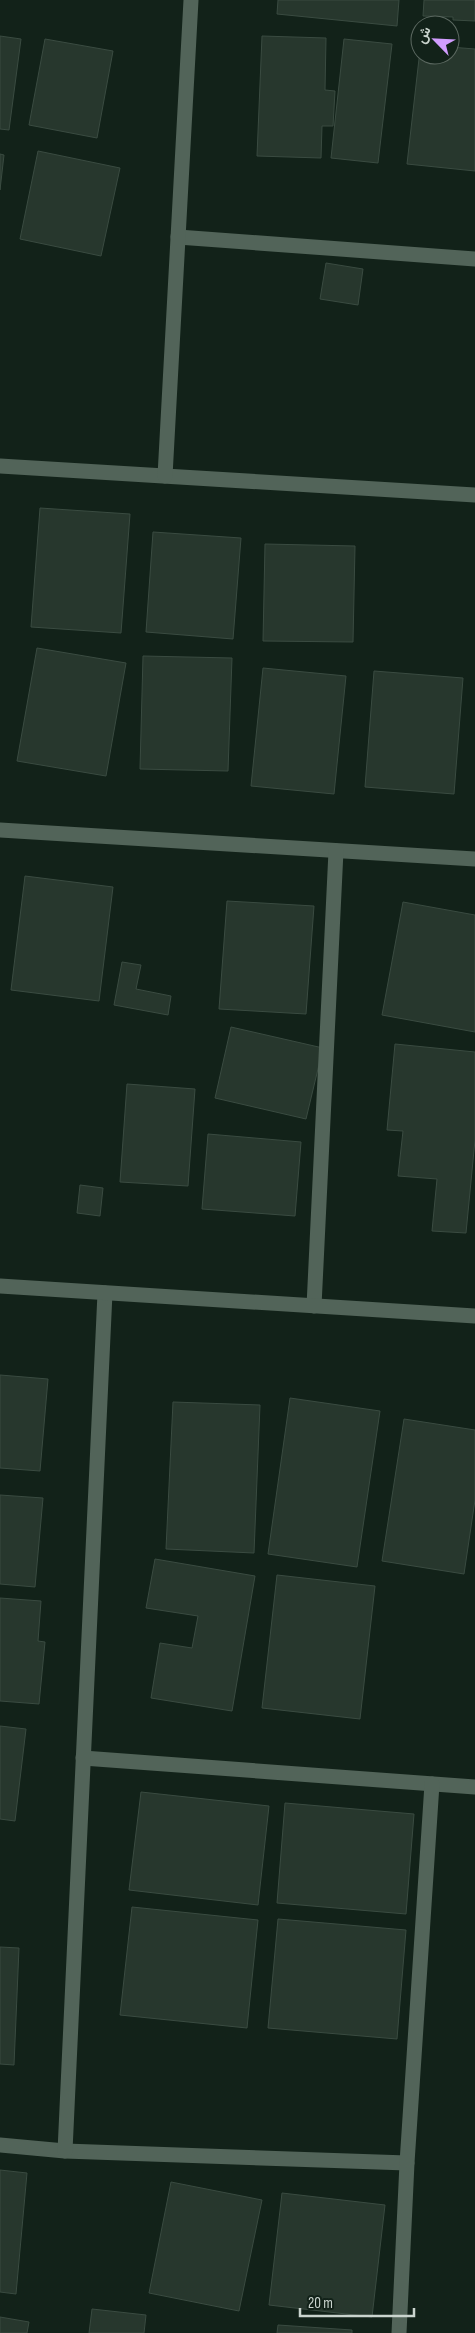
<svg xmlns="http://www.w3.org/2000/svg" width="475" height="2333" font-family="'Sofia Sans Condensed',Vazirmatn,sans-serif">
	<rect width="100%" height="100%" fill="#122219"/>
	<g fill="#27372d" stroke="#3a4b41">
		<path d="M278 0H399L397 26 277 14Z"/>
		<path d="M424 0H475V21L453 20V17L423 16Z"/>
		<path d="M0 36 21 39 9 130 0 129Z"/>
		<path d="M262 36 326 38 325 90 335 91 333 126H322L321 158 257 156Z"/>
		<path d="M45 39 113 51 97 138 29 125Z"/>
		<path d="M344 39 392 44 378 163 331 158Z"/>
		<path d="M450 47 475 49V171L407 164 420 50V55H450Z"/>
		<path d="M38 151 120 168 101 256 20 239Z"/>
		<path d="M0 154 4 155 0 190Z"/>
		<path d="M326 263 363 269 358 305 320 299Z"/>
		<path d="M40 508 130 514 121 633 31 627Z"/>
		<path d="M153 532 241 538 233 639 146 632Z"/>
		<path d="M265 544 355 546 353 642 263 641Z"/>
		<path d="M37 648 126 663 106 776 17 761Z"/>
		<path d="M143 656 232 658 228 771 140 769Z"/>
		<path d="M263 668 346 676 334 794 251 786Z"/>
		<path d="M374 671 463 678 454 794 365 787Z"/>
		<path d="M25 876 113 887 99 1001 11 990Z"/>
		<path d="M227 901 314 906 306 1014 219 1009Z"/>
		<path d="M403 902 475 915V1032L382 1015Z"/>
		<path d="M122 962 141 965 136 989 171 996 168 1015 114 1005Z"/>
		<path d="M231 1027 323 1048 306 1119 215 1098Z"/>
		<path d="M395 1044 475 1052V1140L466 1233 432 1231 437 1179 398 1176 403 1131 387 1130Z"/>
		<path d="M127 1084 195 1089 188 1186 120 1182Z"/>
		<path d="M208 1134 301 1142 295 1216 202 1209Z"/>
		<path d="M80 1185 103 1188 100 1216 77 1213Z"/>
		<path d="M0 1375 48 1379 40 1471 0 1468Z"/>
		<path d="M290 1398 380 1411 357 1567 268 1554Z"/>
		<path d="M173 1402 260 1405 254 1553 166 1549Z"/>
		<path d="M404 1419 475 1430V1500L464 1574 382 1561Z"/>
		<path d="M0 1495 43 1498 35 1587 0 1584Z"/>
		<path d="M155 1559 255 1576 232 1711 151 1698 160 1643 192 1648 198 1616 146 1608Z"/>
		<path d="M277 1575 375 1586 360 1719 262 1708Z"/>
		<path d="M0 1598 41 1601 38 1641 45 1642 39 1704 0 1701Z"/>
		<path d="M0 1726 26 1729 15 1821 0 1819Z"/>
		<path d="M141 1792 269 1806 258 1905 129 1890Z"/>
		<path d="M285 1803 414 1814 406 1914 277 1903Z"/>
		<path d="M132 1907 258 1920 247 2028 120 2015Z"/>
		<path d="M278 1919 406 1930 397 2039 268 2028Z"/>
		<path d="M0 1947 19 1948 14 2065 0 2064Z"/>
		<path d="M0 2170 27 2173 16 2294 0 2292Z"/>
		<path d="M171 2182 262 2200 239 2311 149 2293Z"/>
		<path d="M282 2193 385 2205 372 2317 269 2305Z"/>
		<path d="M92 2309 146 2315 144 2333H89Z"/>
		<path d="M0 2317 29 2322 27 2333H0Z"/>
		<path d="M278 2325 352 2330V2333H277Z"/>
	</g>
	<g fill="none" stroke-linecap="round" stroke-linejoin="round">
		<g stroke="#526459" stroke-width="15">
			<path d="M178 237 475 259"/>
			<path d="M0 466 475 495"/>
			<path d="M165 476 191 0"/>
			<path d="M0 830 475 859"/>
			<path d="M314 1306 336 851"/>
			<path d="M83 1758 475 1787"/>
			<path d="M0 2145 65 2151 407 2163"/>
			<path d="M65 2151 105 1293"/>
			<path d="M399 2333 407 2163 432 1784"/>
		</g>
		<path stroke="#526459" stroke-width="15" d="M0 1286 475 1316"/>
	</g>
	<g transform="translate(435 40) rotate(294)"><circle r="24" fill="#122219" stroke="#5c6961"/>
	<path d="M0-4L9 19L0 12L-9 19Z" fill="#d19dfe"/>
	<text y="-8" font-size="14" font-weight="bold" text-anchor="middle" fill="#cad4ce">ش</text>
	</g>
	<path d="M300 2308v8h114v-8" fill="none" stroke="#cad4ce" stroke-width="2.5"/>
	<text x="308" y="2308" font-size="15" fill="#cad4ce" stroke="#122219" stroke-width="4" paint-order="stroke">20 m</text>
</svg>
